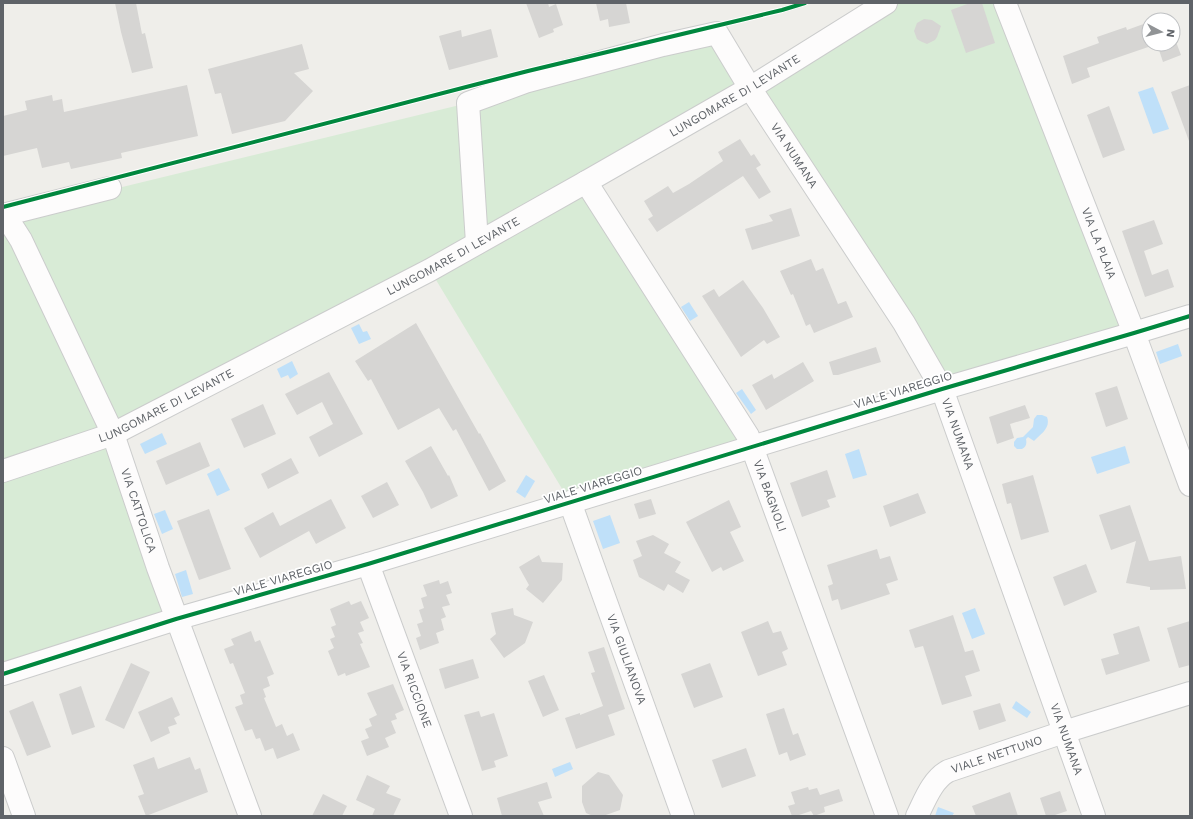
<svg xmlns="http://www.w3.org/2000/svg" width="1193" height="819" font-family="'Work Sans',sans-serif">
	<rect width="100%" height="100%" fill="#efeeea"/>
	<path fill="#d8ebd6" d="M886 3H1005L1134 333 942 389 750 88 586 182 752 447 570 502 430 270 113 434 176 619 3 672V216L468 103 717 33 750 88Z"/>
	<g fill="#bfe0f9">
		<path d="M1153 87 1169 129 1153 134 1138 92Z"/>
		<path d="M689 302 698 316 690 321 681 307Z"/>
		<path d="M359 324 363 332 367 331 371 339 359 344 351 328Z"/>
		<path d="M1178 344 1182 356 1160 364 1156 352Z"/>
		<path d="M292 361 298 374 290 379 288 375 281 378 277 369Z"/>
		<path d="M742 389 756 410 751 414 736 393Z"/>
		<path d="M1037 415H1042L1047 417C1051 428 1041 434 1034 441L1028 437 1026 439C1027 444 1026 447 1022 449H1017L1014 446V442L1017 438 1023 437 1033 427 1034 419Z"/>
		<path d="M162 433 167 444 145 454 140 444Z"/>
		<path d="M1125 446 1130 463 1097 474 1091 457Z"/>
		<path d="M859 449 867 475 853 479 845 454Z"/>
		<path d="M219 468 230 490 217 496 207 474Z"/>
		<path d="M526 475 535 481 525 498 516 492Z"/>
		<path d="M165 510 173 529 162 534 154 514Z"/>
		<path d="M610 515 620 543 603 549 593 521Z"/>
		<path d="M186 570 193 594 182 597 175 574Z"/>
		<path d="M975 608 985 634 972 639 962 613Z"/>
		<path d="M1016 701 1031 712 1027 718 1012 708Z"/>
		<path d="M570 762 573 769 555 777 552 769Z"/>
		<path d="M938 807 954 813 952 816H935Z"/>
	</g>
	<g fill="#d6d5d3">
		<path d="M115 3H136L142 34 145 33 153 68 132 73 121 32Z"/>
		<path d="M526 3H548L549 7 556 4 563 25 553 29 554 32 539 38Z"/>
		<path d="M596 3H626L630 23 609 27 608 19 600 21Z"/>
		<path d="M970 3H982L995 43 966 53 951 10Z"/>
		<path d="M924 19 932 20 941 26 937 37 935 40 927 44 920 41 917 39 914 31 917 23Z"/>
		<path d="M1149 22V44H1173V34L1181 55 1163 62 1157 44 1087 68 1090 77 1072 84 1063 56 1099 43 1097 37 1126 27 1127 30Z"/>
		<path d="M491 29 498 57 449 70 439 36 461 30 462 37Z"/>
		<path d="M302 44 309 69 294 73 313 91 285 121 232 134 221 93 215 94 208 69Z"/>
		<path d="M187 85 198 136 121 153 122 158 71 169 69 162 42 168 37 148 3 156V116L27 110 25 101 52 95 53 101 62 99 64 112Z"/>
		<path d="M1190 85V141H1189L1171 92Z"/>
		<path d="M1109 106 1125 150 1103 158 1087 115Z"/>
		<path d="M740 139 751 156 754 154 761 165 756 168 771 192 759 199 743 176 657 232 648 219 653 216 644 201 668 186 673 193 689 184 723 161 718 152Z"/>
		<path d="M791 208 800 236 752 250 745 229 773 221 769 215Z"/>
		<path d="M1154 220 1163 244 1144 251 1152 275 1168 269 1174 287 1145 297 1122 231Z"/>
		<path d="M811 259 816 271 823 268 838 304 846 301 853 317 814 333 810 324 806 326 793 294 791 295 780 271Z"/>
		<path d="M743 280 763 308 780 337 767 344 764 340 741 357 702 296 714 289 719 297Z"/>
		<path d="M416 323 479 434 480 433 506 481 489 491 456 429 453 431 439 408 398 430 371 379 368 381 355 361Z"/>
		<path d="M876 347 881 362 838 375H833L829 362Z"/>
		<path d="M803 362 814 381 766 410 752 385 772 374 774 379Z"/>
		<path d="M329 372 363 434 319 457 309 437 333 424 322 402 297 415 285 394Z"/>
		<path d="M1117 386 1128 419 1106 427 1095 393Z"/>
		<path d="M263 404 276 434 244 448 231 419Z"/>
		<path d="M1025 405 1030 418 1010 424 1014 438 997 444 989 417Z"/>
		<path d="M200 442 210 466 166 485 156 461Z"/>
		<path d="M431 446 448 476 449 475 458 496 431 509 423 492 405 461Z"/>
		<path d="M291 458 299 473 268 489 261 474Z"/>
		<path d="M827 470 836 497 827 500 830 507 802 517 790 483Z"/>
		<path d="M1033 475 1049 532 1021 540 1011 503 1007 504 1002 484Z"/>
		<path d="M387 482 399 505 373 518 361 496Z"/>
		<path d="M918 493 926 513 890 527 883 506Z"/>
		<path d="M331 499 346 528 316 544 309 531 260 558 244 528 273 512 280 526Z"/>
		<path d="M651 499 656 514 639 519 634 504Z"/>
		<path d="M729 500 741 527 730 532 744 561 723 571 721 567 712 572 686 522Z"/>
		<path d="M1130 505 1149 561 1181 556 1186 589 1150 590V587L1126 583 1136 541 1111 550 1099 515Z"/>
		<path d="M209 509 231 569 199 580 177 521Z"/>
		<path d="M653 535 669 544 664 553 681 562 675 572 690 580 683 593 668 584 664 591 639 577 633 560 642 556 636 541Z"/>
		<path d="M877 549 880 559 890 556 898 580 886 584 890 594 841 610 838 599 832 601 828 586 833 584 827 565Z"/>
		<path d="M539 555 542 562 563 563 562 580 543 603 526 589 529 585 519 567Z"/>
		<path d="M1086 564 1097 592 1064 606 1053 577Z"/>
		<path d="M439 580 440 584 448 581 452 593 446 595 450 605 442 607 446 617 441 619 444 630 436 633 439 643 420 650 416 638 421 636 417 624 423 622 419 610 424 608 421 598 427 596 423 585Z"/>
		<path d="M349 601 351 605 361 601 369 618 360 622 364 631 358 633 363 643 360 644 370 667 346 676 345 673 338 676 328 651 334 648 330 639 335 637 331 627 336 625 330 609Z"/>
		<path d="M513 608 514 615 533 622 525 643 504 658 490 639 496 634 491 613Z"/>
		<path d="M953 615 965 652 973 650 980 671 965 676 972 696 942 705 923 646 915 648 909 630Z"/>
		<path d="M768 621 773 633 781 631 788 649 782 652 787 665 758 676 741 632Z"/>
		<path d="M1190 621V665L1179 668 1167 628Z"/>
		<path d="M1139 626 1150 661 1106 675 1101 659 1119 654 1113 634Z"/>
		<path d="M251 631 255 642 260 640 274 674 267 677 270 686 263 689 266 697 264 698 276 727 282 724 287 736 293 733 300 750 277 759 273 748 265 751 260 738 256 739 252 729 245 731 235 707 243 704 240 695 245 693 233 663 230 664 224 649 234 645 231 639Z"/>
		<path d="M604 647 625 709 608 715 615 735 576 749 565 718 580 713V715L603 706 591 673 595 672 588 652Z"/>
		<path d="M473 659 479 678 445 689 439 669Z"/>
		<path d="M131 663 150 672 124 729 105 720Z"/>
		<path d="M710 663 723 697 694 708 681 674Z"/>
		<path d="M544 675 559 710 543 717 528 681Z"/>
		<path d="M393 684 404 710 395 714 397 719 391 721 396 733 385 738 389 747 367 756 361 741 369 738 365 729 372 726 369 719 377 715 367 693Z"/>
		<path d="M81 686 95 727 72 735 59 694Z"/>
		<path d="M172 697 180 715 174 718 177 724 168 727 170 733 151 742 138 712Z"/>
		<path d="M33 701 51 747 27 756 9 711Z"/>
		<path d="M1000 703 1006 721 979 730 973 711Z"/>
		<path d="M784 708 793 735 798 733 806 755 790 761 787 752 779 755 766 714Z"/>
		<path d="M479 711 481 717 494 713 508 756 494 761 496 767 482 771 464 715Z"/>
		<path d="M746 748 756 776 722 788 712 760Z"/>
		<path d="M154 757 158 769 190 757 195 770 200 768 208 792 146 816 138 796 144 794 133 765Z"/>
		<path d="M598 772 609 775 623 795 620 810 603 816H593L586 813 582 802V786Z"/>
		<path d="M367 775 390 786 386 793 401 799 393 816H372L375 809 356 800Z"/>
		<path d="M547 782 552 798 538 802 544 816H502L497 798Z"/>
		<path d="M808 787 809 790 817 788 820 795 839 789 843 801 824 807 825 812 814 816 811 811 796 816H792L788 806 795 804 791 792Z"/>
		<path d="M1060 791 1067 811 1052 816H1046L1040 798Z"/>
		<path d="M1010 792 1018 816H976L972 806Z"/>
		<path d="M323 794 347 806 342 816H312Z"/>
	</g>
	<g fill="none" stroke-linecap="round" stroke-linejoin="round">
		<g stroke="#cbcccc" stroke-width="24">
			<g id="minor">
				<path id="s1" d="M1005 3 1134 333 1190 485"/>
				<path id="s2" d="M586 182 748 436 887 816"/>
				<path d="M3 215 110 188"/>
				<path id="s3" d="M5 215 21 240 113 434 158 568 250 816"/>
				<path id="s4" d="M477 243 468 103 525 82 663 45 717 33 750 88 904 323 942 389 1094 816"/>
				<path id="s5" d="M3 471 113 434 430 270 586 182 750 88 886 3"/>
				<path id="s6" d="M570 502 683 816"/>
				<path id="s7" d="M368 564 461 816"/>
				<path d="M3 674 176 619 368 564 942 389 1134 333 1190 316"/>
				<path d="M3 758 24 816"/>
				<path id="s8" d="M917 816C925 800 932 780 948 771L1064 732 1190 693"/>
			</g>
		</g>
		<use href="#minor" stroke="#fdfcfc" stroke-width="22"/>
		<g stroke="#fff" stroke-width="6">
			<g id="cycleway">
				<path d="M3 207 528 71 782 10 805 3"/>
				<path d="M3 674 176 619 368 564 942 389 1134 333 1190 316"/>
			</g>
		</g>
		<use href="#cycleway" stroke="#00873e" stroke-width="4"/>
	</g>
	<g text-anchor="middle" stroke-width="3.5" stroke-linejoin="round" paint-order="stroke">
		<g font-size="12" fill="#5f6368" stroke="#fff">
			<text dy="4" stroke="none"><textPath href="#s5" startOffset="824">LUNGOMARE DI LEVANTE</textPath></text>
			<text dy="4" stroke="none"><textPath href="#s4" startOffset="544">VIA NUMANA</textPath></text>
			<text dy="4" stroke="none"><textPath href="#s1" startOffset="258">VIA LA PLAIA</textPath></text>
			<text dy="4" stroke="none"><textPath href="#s5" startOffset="500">LUNGOMARE DI LEVANTE</textPath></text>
			<text transform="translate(903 390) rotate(-17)" y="4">VIALE VIAREGGIO</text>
			<text dy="4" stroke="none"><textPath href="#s5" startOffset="176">LUNGOMARE DI LEVANTE</textPath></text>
			<text dy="4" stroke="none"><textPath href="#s4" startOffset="868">VIA NUMANA</textPath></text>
			<text transform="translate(593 485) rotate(-17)" y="4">VIALE VIAREGGIO</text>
			<text dy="4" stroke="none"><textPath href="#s2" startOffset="365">VIA BAGNOLI</textPath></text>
			<text dy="4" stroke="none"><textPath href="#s3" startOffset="325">VIA CATTOLICA</textPath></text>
			<text transform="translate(283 578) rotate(-16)" y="4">VIALE VIAREGGIO</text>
			<text dy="4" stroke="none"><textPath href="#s6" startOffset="167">VIA GIULIANOVA</textPath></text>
			<text dy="4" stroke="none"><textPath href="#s7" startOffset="134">VIA RICCIONE</textPath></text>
			<text dy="4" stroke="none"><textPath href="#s4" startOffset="1192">VIA NUMANA</textPath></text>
			<text dy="4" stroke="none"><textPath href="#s8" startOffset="107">VIALE NETTUNO</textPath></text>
		</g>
	</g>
	<rect width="1193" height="819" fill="none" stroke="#5f6368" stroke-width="8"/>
	<g transform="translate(1161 32) rotate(97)"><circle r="19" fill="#ffffff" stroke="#bfc1c3"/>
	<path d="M0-3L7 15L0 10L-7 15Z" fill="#919496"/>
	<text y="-6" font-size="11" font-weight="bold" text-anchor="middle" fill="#5f6368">N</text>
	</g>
</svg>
